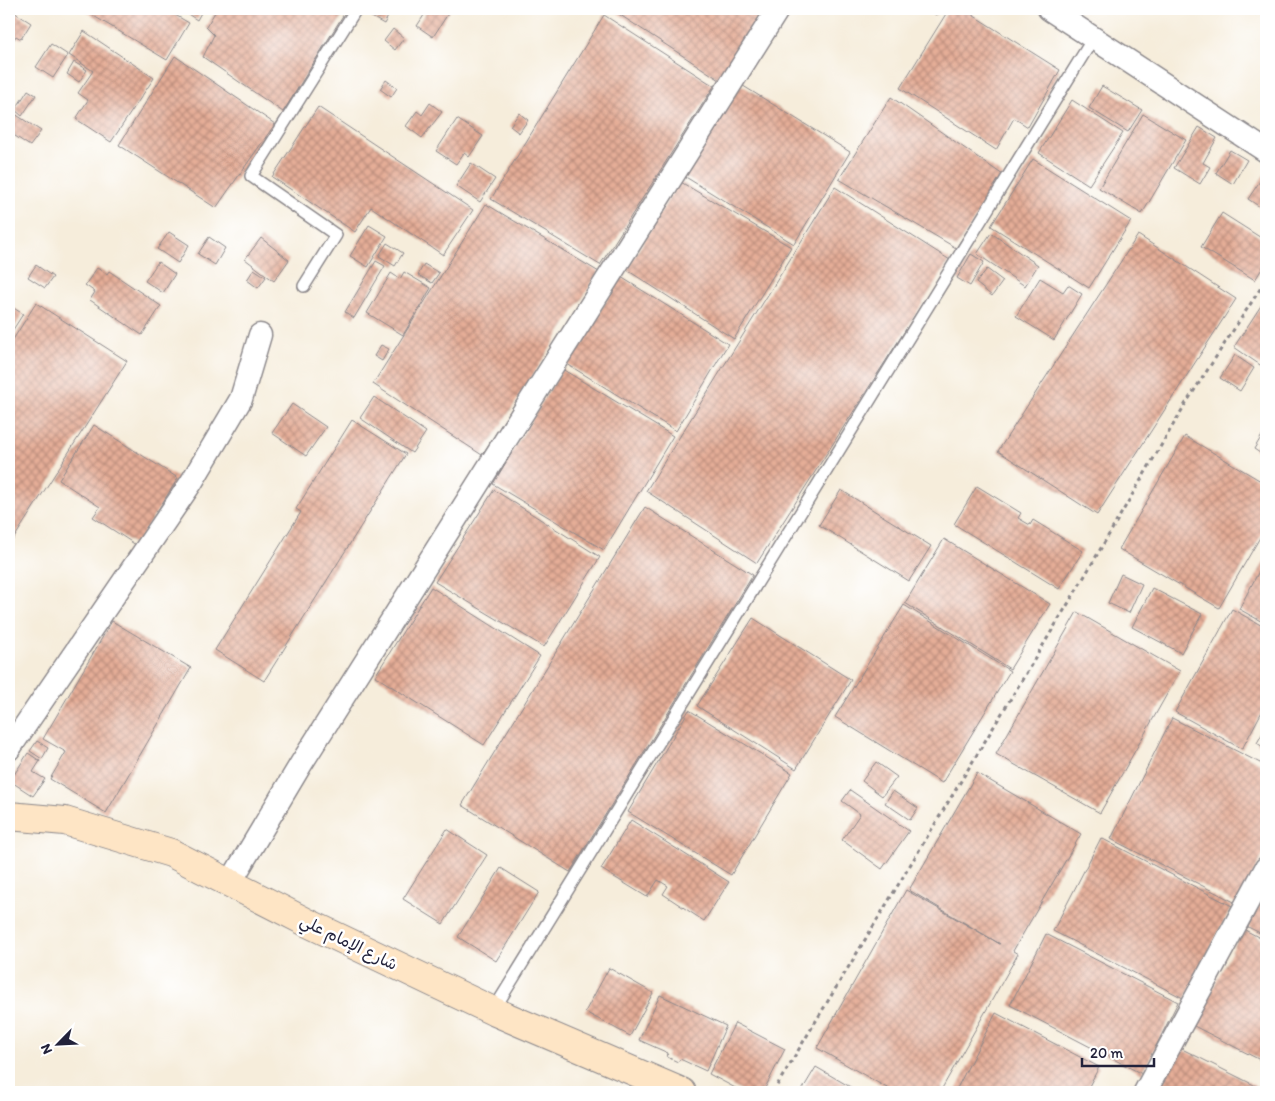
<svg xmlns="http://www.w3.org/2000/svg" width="1275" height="1101" font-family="Itim,'Playpen Sans Arabic',sans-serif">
	<defs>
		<pattern id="building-cross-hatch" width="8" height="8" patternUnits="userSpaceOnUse" patternTransform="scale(1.25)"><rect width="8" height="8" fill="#e5ad97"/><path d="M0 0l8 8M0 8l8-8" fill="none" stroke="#b98c7c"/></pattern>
	</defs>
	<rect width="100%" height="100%" fill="#fff"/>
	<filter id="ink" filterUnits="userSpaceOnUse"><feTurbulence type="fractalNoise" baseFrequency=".02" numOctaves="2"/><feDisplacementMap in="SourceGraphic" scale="10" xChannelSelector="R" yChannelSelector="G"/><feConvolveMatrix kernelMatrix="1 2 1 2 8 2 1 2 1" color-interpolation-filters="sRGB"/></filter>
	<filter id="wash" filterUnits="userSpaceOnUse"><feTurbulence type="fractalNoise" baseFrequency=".0096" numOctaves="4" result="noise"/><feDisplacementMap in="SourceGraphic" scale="20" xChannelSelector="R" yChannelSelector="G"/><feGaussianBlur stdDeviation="1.12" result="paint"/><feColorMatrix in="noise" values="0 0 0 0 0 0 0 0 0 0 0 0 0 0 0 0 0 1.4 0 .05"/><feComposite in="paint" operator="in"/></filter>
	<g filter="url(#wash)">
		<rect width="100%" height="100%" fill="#f6eddb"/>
		<g id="blocks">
			<g fill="url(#building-cross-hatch)">
				<path d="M9 9 31 23 21 39 16 36 9 47Z"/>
				<path d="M82 9H165L189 23 167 60Z"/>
				<path d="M180 9H203L197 20Z"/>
				<path d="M217 9H347L283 112 203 57 214 35 206 27Z"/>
				<path d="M371 9H392L384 24 368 15Z"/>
				<path d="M428 9H451L433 37 417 26Z"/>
				<path d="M611 9H765L720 80Z"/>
				<path d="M926 9H940L936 15Z"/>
				<path d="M949 9H963L1060 70 1028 127 1014 118 996 150 900 88Z"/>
				<path d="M604 15 714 86 600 265 491 199Z"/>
				<path d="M393 29 404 38 395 50 384 41Z"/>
				<path d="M84 31 154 78 111 142 76 119 88 100 78 93 93 71 69 55Z"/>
				<path d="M51 44 68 55 53 78 36 67Z"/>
				<path d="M175 56 275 124 216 208 119 145Z"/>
				<path d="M74 62 87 70 79 82 67 74Z"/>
				<path d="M386 80 397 88 391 97 380 89Z"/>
				<path d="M740 84 850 152 794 244 684 176Z"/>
				<path d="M1102 86 1142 110 1128 132 1089 108Z"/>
				<path d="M28 90 36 95 22 116 15 110Z"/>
				<path d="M891 97 1003 175 956 248 839 179Z"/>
				<path d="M1072 100 1123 133 1089 185 1039 153Z"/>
				<path d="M430 103 442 112 422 138 406 126 417 111 422 115Z"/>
				<path d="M318 107 473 210 443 255 371 207 355 232 272 177Z"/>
				<path d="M519 113 528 120 519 133 510 126Z"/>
				<path d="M15 114 41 131 30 146 9 132V123Z"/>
				<path d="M1143 114 1186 140 1142 214 1099 188Z"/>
				<path d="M457 119 483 136 469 157 464 153 456 164 436 151Z"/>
				<path d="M1199 127 1217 138 1203 163 1210 167 1200 184 1174 168Z"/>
				<path d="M1230 150 1247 160 1233 184 1216 173Z"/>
				<path d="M1033 159 1131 221 1089 288 991 226Z"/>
				<path d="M471 163 495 179 480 202 456 186Z"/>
				<path d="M1264 175 1266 176V211L1248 199Z"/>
				<path d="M679 181 791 247 734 339 627 270Z"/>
				<path d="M835 187 950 260 757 563 646 491Z"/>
				<path d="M486 204 599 272 482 455 373 384Z"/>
				<path d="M1222 213 1266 241V262L1255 280 1201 247Z"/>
				<path d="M369 225 387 236 368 267 350 256Z"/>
				<path d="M169 232 189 245 178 263 157 249Z"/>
				<path d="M991 233 1038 265 1025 286 977 254Z"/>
				<path d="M1138 235 1236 299 1097 515 998 451Z"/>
				<path d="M209 237 225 248 215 265 198 254Z"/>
				<path d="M261 238 289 260 274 281 245 259Z"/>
				<path d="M387 243 403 253 395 266 379 256Z"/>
				<path d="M971 254 984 262 970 286 957 278Z"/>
				<path d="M376 261 385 266 354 318 345 312Z"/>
				<path d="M158 262 175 274 163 293 145 281Z"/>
				<path d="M424 264 439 273 432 283 418 275Z"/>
				<path d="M36 265 53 277 45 288 28 277Z"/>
				<path d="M97 268 107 274 109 271 161 306 142 335 90 300 95 292 85 285Z"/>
				<path d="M254 269 266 277 258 288 247 280Z"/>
				<path d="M987 269 1003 281 992 296 976 283Z"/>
				<path d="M404 272 431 288 403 335 367 313 391 273 400 279Z"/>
				<path d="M621 277 728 344 676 431 567 364Z"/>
				<path d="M1040 278 1063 292 1068 285 1082 294 1054 340 1016 316Z"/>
				<path d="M1266 298V369L1234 347Z"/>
				<path d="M36 303 127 361 9 546V346Z"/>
				<path d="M9 305 23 314 9 336Z"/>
				<path d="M381 345 389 349 382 361 374 356Z"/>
				<path d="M1235 355 1254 368 1240 391 1220 378Z"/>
				<path d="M562 369 673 436 604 550 493 484Z"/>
				<path d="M374 397 426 432 412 453 360 418Z"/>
				<path d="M292 404 326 427 306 456 272 433Z"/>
				<path d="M352 420 406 454 264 681 215 650 301 512 296 509Z"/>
				<path d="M94 425 178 478 136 545 93 517 100 507 59 480Z"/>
				<path d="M1266 429V457L1254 449Z"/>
				<path d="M1185 436 1266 484V527L1219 608 1119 549Z"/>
				<path d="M977 486 1021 513 1018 518 1030 525 1033 520 1083 551 1059 589 954 524Z"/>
				<path d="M494 490 600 557 544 647 435 582Z"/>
				<path d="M841 490 931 546 909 581 819 525Z"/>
				<path d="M645 507 753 575 570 872 462 805Z"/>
				<path d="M944 539 1050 604 1010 669 905 603Z"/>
				<path d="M1266 558V624L1239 609Z"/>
				<path d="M1121 574 1142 584 1129 613 1108 603Z"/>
				<path d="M431 587 540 656 484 745 375 676Z"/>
				<path d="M1152 588 1202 614 1181 653 1132 627Z"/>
				<path d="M904 605 1010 671 942 783 835 717Z"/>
				<path d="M1232 609 1266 628V704L1242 749 1175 712Z"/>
				<path d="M1077 612 1180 671 1100 813 996 754Z"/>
				<path d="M753 618 851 680 796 769 697 706Z"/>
				<path d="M112 621 191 668 106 813 50 779 66 752 43 739Z"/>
				<path d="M689 710 792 773 731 875 628 812Z"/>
				<path d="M1172 718 1266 766V849L1238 904 1111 839Z"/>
				<path d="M1266 727V749L1257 743Z"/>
				<path d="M37 741 48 748 42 759 30 751Z"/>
				<path d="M28 753 40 761 33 772 45 779 33 796 10 781Z"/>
				<path d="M876 762 897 777 882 796 862 781Z"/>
				<path d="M977 773 1081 834 1013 951 1018 954 940 1092H894L817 1048 906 890 1000 944 909 890Z"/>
				<path d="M850 790 909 831 882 869 842 840 860 814 842 801Z"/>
				<path d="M893 791 918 808 910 820 885 803Z"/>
				<path d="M631 820 729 882 704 921 663 894 668 886 658 880 647 897 601 869Z"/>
				<path d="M447 829 487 855 443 924 403 899Z"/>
				<path d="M1101 838 1232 906 1185 999 1053 931Z"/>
				<path d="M501 868 539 892 496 961 458 937Z"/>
				<path d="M1266 891V936L1248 927Z"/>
				<path d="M1243 929 1266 941V1063L1194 1026Z"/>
				<path d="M1046 934 1178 1002 1142 1074 1010 1005Z"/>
				<path d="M609 968 653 993 630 1036 585 1012Z"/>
				<path d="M660 995 726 1026 706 1071 680 1059 678 1062 667 1057 668 1053 639 1040Z"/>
				<path d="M996 1013 1099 1067 1086 1092H955Z"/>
				<path d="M735 1023 785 1049 763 1092H743L709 1074Z"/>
				<path d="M1178 1047 1266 1091V1092H1155Z"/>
				<path d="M816 1067 859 1092H801Z"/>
			</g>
		</g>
	</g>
	<g filter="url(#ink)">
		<use href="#blocks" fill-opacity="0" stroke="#8c888b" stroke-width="1"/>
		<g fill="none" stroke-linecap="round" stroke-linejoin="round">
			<g stroke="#8c888b" stroke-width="14">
				<g id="lane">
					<path d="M304 286 336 235 251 176 356 9"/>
					<path d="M493 1011 1094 37"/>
				</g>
			</g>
			<g stroke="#8c888b" stroke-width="25">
				<g id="street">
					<path d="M1049 9 1266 151"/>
					<path d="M9 749 191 483 241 399 260 335"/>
					<path d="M230 883 301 764 778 9"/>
					<path d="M1145 1092 1266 868"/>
				</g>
			</g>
			<g stroke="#8c888b" stroke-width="30">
				<path id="secondary" d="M9 816 65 821 171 853 308 923 493 1011 682 1092"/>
			</g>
			<path stroke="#8c888b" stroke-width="3" stroke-dasharray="4 4" stroke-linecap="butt" d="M773 1092 1080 584 1186 403 1266 280"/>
			<use href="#lane" stroke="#fff" stroke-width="11"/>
			<use href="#street" stroke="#fff" stroke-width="22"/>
			<use href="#secondary" stroke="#fee5c5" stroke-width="28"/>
		</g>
	</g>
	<g text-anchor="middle" stroke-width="5" stroke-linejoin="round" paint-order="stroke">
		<g font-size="16" fill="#22223b" stroke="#fff">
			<text transform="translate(349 942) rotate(26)" y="6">شارع الإمام علي</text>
		</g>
	</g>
	<rect width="1275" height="1101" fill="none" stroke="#fff" stroke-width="30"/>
	<g transform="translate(58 1044) rotate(246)" stroke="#ffffff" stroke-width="4" paint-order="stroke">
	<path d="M0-4L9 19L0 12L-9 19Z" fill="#22223b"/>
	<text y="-8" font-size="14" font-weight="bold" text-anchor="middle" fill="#22223b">N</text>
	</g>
	<path d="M1082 1058v8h72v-8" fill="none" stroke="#22223b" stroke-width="2.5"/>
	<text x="1090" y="1058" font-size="15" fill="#22223b" stroke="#ffffff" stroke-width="4" paint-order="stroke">20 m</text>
</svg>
